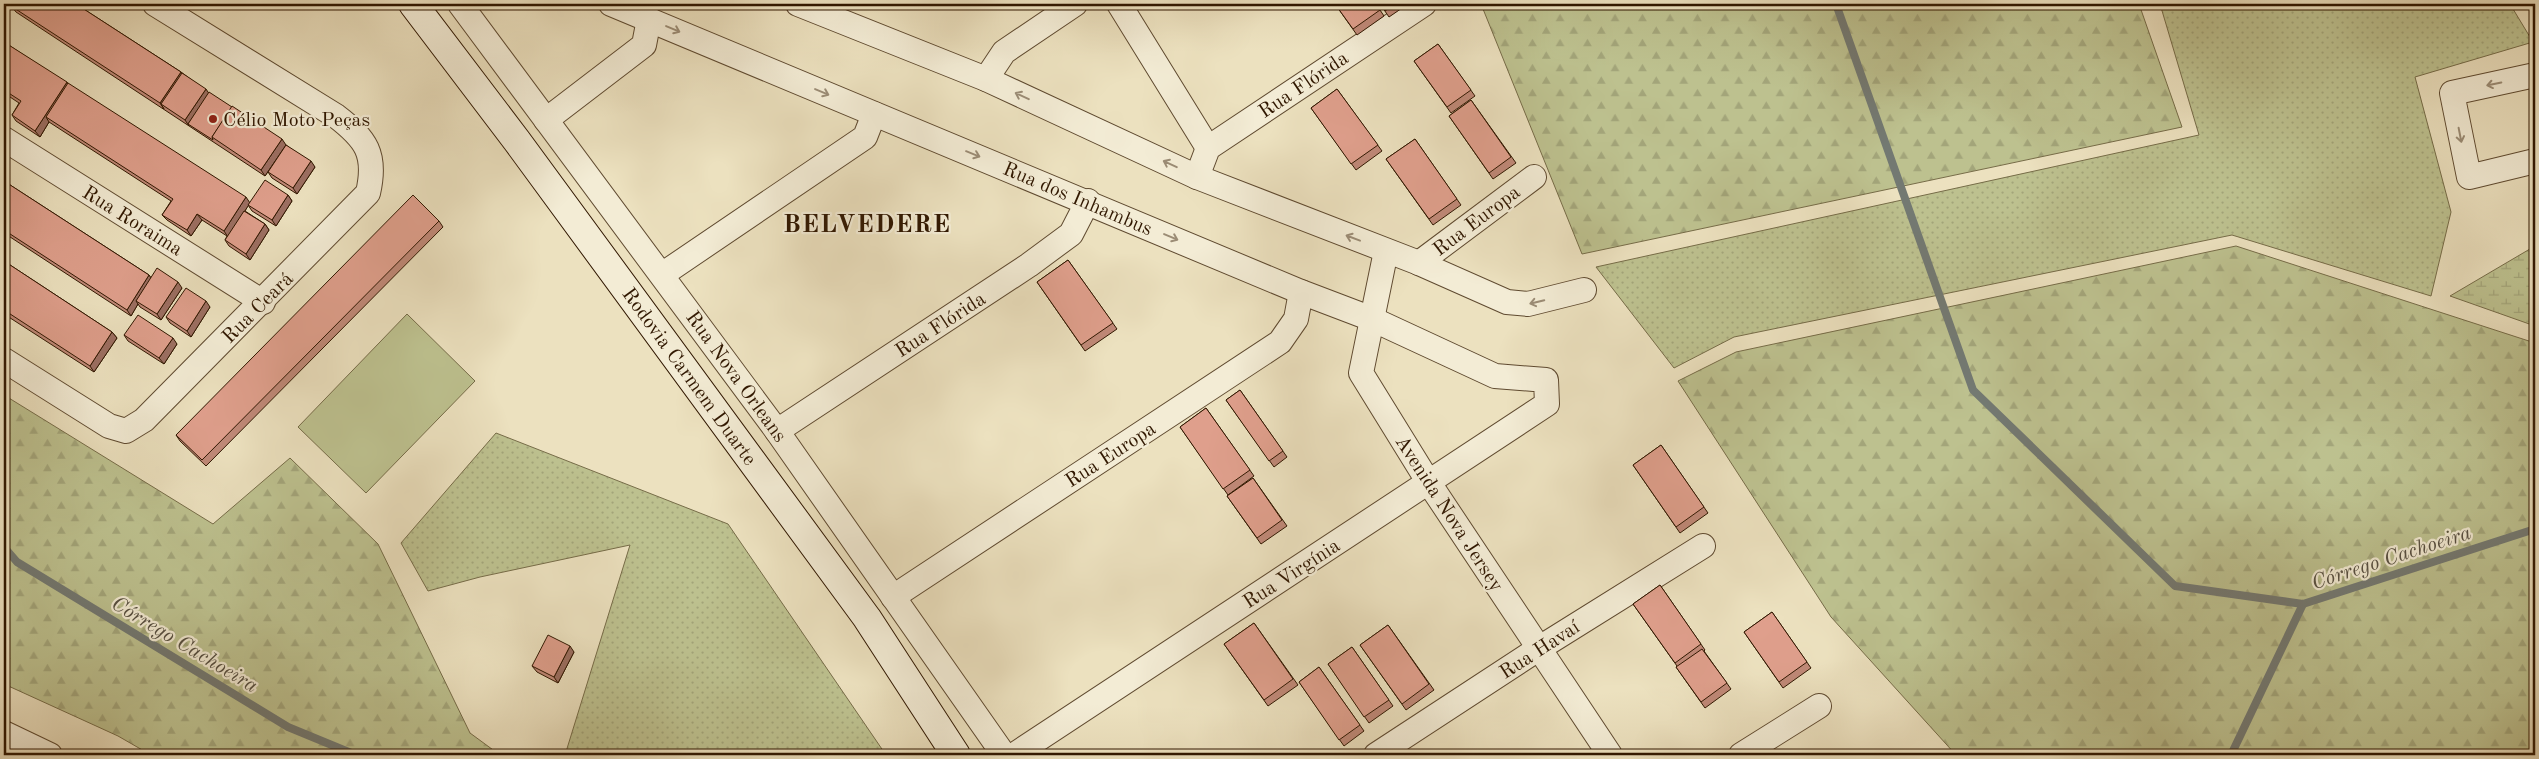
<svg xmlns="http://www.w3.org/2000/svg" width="2539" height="759" font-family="'Old Standard TT',serif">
	<defs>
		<pattern id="grass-dots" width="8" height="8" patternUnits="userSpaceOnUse" patternTransform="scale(1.25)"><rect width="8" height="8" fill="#bdc18f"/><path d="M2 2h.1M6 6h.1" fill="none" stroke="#a3a57a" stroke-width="1.8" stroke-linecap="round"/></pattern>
		<pattern id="forest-firs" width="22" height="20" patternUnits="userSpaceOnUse" patternTransform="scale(1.25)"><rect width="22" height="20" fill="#bdc18f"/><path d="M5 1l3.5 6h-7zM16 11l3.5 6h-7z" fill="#a3a57a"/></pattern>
		<pattern id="wetland-marsh" width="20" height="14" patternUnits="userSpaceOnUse" patternTransform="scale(1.25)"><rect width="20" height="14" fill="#bdc18f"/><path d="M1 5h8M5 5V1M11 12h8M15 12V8" fill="none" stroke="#a3a57a"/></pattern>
	</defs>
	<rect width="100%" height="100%" fill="#ece1bf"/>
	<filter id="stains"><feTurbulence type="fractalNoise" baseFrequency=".004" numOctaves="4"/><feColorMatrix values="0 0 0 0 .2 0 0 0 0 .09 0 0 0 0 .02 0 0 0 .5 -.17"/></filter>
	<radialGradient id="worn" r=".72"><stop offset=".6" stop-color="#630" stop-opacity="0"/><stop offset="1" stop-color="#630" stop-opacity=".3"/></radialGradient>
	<g fill="url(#grass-dots)" stroke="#766c48">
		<path d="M2160 4H2510L2533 42 2415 77 2451 212 2431 296 2232 235 1734 337 1674 368 1596 267 2199 135Z"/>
		<path d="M496 433 728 524 886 755H565L630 545 480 577 428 591 401 543Z"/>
	</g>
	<g fill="url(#forest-firs)" stroke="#766c48">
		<path d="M1481 4H2139L2182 127 1582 254Z"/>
		<path d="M2236 246 2535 343V755H1956L1831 617 1678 381 1736 352Z"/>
		<path d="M4 395 213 524 290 458 378 544 470 733 500 755H151L118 736 4 684Z"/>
	</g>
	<path fill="url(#wetland-marsh)" stroke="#766c48" d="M2535 246V326L2450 296Z"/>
	<path fill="#bdc18f" stroke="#766c48" d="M407 314 475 381 366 493 298 427Z"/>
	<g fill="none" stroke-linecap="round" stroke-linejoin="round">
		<g stroke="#737972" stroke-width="8">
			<path d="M1836 4 1973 390 2175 586 2303 604 2535 529"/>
			<path d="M4 547 17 562 288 727 356 755"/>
			<path d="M2231 755 2303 604"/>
		</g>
		<g stroke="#5f4a30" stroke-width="26">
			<g id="street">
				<path d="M460 4 777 431 1004 755"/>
				<path d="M611 4 1301 292 1372 319 1495 376 1546 380 1547 404 1014 755"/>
				<path d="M798 4 986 79 1197 177 1419 263 1507 302 1528 304 1584 290"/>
				<path d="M1119 4 1208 148"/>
				<path d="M2535 75 2452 93 2469 177 2535 161"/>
				<path d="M986 79 1004 52 1075 4"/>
				<path d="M546 120 644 45 649 19"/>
				<path d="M4 139 263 302"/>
				<path d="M1197 177 1208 148 1424 4"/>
				<path d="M1386 251 1361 373 1429 483 1610 755"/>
				<path d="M1419 263 1534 177"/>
				<path d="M663 274 865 137 874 114"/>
				<path d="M4 360 109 426 126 431 144 420 368 193C377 154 366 139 336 116L155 4"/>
				<path d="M777 431 1029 265 1071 234 1088 201"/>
				<path d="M893 597 1280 342 1296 319 1301 292"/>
				<path d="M4 733 50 755"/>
				<path d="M1376 755 1538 649 1703 546"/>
				<path d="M1741 755 1819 706"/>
			</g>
		</g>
		<g stroke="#301700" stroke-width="30">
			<path id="secondary" d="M413 4 517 141 867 618 956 755"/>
		</g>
		<use href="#street" stroke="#f3ecd5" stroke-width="24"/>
		<use href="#secondary" stroke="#f3ecd5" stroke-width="28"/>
	</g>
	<g fill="#c08978" stroke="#301700">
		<path d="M4 4H76L181 72 209 93 286 145 315 167 297 194 272 178 268 172 276 160 265 176 16 12 12 7 10 10 4 6Z"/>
		<path d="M1335 4 1380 10 1384 16 1357 35Z"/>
		<path d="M1380 4H1408L1389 17Z"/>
		<path d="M4 42 250 203 288 195 292 201 276 226 252 211 248 205 245 211 265 224 269 230 250 260 229 246 225 240 227 236 202 220 191 236 167 220 162 215 171 201 49 122 40 137 16 121 12 115 19 103 4 93Z"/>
		<path d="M1438 44 1475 96 1451 113 1414 61Z"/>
		<path d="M1337 89 1382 151 1356 170 1311 108Z"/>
		<path d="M1471 100 1516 163 1493 179 1449 116Z"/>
		<path d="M1415 139 1461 205 1433 225 1386 159Z"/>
		<path d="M4 181 149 275 151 278 182 288 161 320 140 307 138 304 131 316 4 233Z"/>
		<path d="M439 221 443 227 206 466 180 441 176 435Z"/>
		<path d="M1068 260 1117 329 1085 351 1037 282Z"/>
		<path d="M4 261 112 332 117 338 94 372 4 314Z"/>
		<path d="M210 307 191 337 170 323 166 317Z"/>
		<path d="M124 335 177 344 164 364 128 341Z"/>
		<path d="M1240 390 1287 457 1274 467 1226 400Z"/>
		<path d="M1206 408 1254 476 1228 495 1180 427Z"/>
		<path d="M1661 445 1708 513 1680 533 1633 465Z"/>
		<path d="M1253 478 1287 526 1261 544 1227 496Z"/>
		<path d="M1660 585 1705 650 1704 651 1731 689 1705 708 1676 667 1677 666 1633 604Z"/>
		<path d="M1772 612 1811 668 1783 688 1744 632Z"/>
		<path d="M1254 623 1298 685 1268 706 1224 644Z"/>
		<path d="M1388 625 1434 690 1406 710 1360 645Z"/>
		<path d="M1352 647 1393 706 1369 723 1328 664Z"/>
		<path d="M574 652 558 683 537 672 532 666Z"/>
		<path d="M1319 667 1364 731 1344 746 1299 682Z"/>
	</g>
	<g fill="#9c6f62" stroke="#301700">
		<path d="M6 4H14L10 10Z"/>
		<path d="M181 72 185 78 161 104 164 109 160 103Z"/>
		<path d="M67 82 71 88 46 117 49 122 40 137 35 131Z"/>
		<path d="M206 89 210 95 188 124 189 126 185 120Z"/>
		<path d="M282 139 286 145 265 176 261 170Z"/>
		<path d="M311 161 315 167 297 194 293 188Z"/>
		<path d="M288 195 292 201 276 226 272 220Z"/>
		<path d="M246 197 250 203 228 237 224 231Z"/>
		<path d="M197 214 202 220 191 236 187 230Z"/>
		<path d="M265 224 269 230 250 260 246 254Z"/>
		<path d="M149 275 153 281 136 301 138 304 131 316 127 310Z"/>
		<path d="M178 282 182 288 161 320 157 314Z"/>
		<path d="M206 301 210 307 191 337 187 331Z"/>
		<path d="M112 332 117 338 94 372 90 366Z"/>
		<path d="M173 338 177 344 164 364 159 358Z"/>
		<path d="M570 646 574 652 558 683 554 677Z"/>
	</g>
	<g fill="#df9f8c" stroke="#301700">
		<path d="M13 4H76L181 72 160 103 11 6Z"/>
		<path d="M1335 4H1375L1380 10 1353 29Z"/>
		<path d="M1380 4H1395L1385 11Z"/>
		<path d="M4 42 67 82 35 131 12 115 21 101 4 90Z"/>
		<path d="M1438 44 1471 90 1447 107 1414 61Z"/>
		<path d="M182 73 206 89 185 120 161 104Z"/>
		<path d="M68 83 246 197 224 231 197 214 187 230 162 215 173 199 46 117Z"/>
		<path d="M1337 89 1378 145 1351 164 1311 108Z"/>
		<path d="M209 92 232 107 212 137 213 140 188 124Z"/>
		<path d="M1471 100 1511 157 1489 173 1449 116Z"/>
		<path d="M232 106 282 139 261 170 212 137Z"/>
		<path d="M1415 139 1457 199 1429 219 1386 159Z"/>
		<path d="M286 145 311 161 293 188 268 172Z"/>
		<path d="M265 180 288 195 272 220 248 205Z"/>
		<path d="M4 181 149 275 127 310 4 230Z"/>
		<path d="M413 195 439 221 202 460 176 435Z"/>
		<path d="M244 211 265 224 246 254 225 240Z"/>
		<path d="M1068 260 1113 323 1081 345 1037 282Z"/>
		<path d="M4 261 112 332 90 366 4 310Z"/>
		<path d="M157 268 178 282 157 314 136 301Z"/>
		<path d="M186 288 206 301 187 331 166 317Z"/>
		<path d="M138 315 173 338 159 358 124 335Z"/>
		<path d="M1240 390 1283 451 1269 461 1226 400Z"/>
		<path d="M1206 408 1250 470 1223 489 1180 427Z"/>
		<path d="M1661 445 1704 507 1676 527 1633 465Z"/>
		<path d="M1253 478 1282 520 1257 538 1227 496Z"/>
		<path d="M1660 585 1701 644 1675 663 1633 604Z"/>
		<path d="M1772 612 1807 662 1779 682 1744 632Z"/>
		<path d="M1254 623 1293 679 1264 700 1224 644Z"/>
		<path d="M1388 625 1429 684 1402 704 1360 645Z"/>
		<path d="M548 635 570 646 554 677 532 666Z"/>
		<path d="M1352 647 1389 700 1364 717 1328 664Z"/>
		<path d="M1702 649 1727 683 1701 702 1676 667Z"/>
		<path d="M1319 667 1360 725 1339 740 1299 682Z"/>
	</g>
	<defs><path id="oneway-shaft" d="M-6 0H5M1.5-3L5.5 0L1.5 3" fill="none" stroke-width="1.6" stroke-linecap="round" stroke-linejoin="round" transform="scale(1.25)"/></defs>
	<g stroke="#9b8c75">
		<use href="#oneway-shaft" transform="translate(673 29) rotate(23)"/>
		<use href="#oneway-shaft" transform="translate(2494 84) rotate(168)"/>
		<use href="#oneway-shaft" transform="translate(822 92) rotate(23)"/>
		<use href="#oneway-shaft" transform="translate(1022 96) rotate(-155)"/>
		<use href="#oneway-shaft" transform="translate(2460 135) rotate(79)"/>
		<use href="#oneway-shaft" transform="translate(973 154) rotate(22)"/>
		<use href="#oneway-shaft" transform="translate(1170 164) rotate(-155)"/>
		<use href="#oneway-shaft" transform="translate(1171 237) rotate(23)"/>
		<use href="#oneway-shaft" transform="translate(1353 238) rotate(-159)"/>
		<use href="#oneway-shaft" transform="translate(1537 302) rotate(166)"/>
	</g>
	<circle fill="#8f2418" stroke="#f3ecd5" stroke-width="2" cx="213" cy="119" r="5"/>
	<g text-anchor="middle" stroke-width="4.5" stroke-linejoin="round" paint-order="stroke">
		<g font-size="20" fill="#301700" stroke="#f3ecd5">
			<text transform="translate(1303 84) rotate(-34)" y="7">Rua Flórida</text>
			<text transform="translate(1078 198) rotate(23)" y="7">Rua dos Inhambus</text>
			<text transform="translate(133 220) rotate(32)" y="7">Rua Roraima</text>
			<text transform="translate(1476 220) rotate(-37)" y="7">Rua Europa</text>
			<text transform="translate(257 307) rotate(-45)" y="7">Rua Ceará</text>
			<text transform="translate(940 324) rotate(-33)" y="7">Rua Flórida</text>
			<text transform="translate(690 376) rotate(54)" y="7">Rodovia Carmem Duarte</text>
			<text transform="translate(737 376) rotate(54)" y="7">Rua Nova Orleans</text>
			<text transform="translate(1110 454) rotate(-33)" y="7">Rua Europa</text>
			<text transform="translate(1450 513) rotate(57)" y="7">Avenida Nova Jersey</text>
			<text transform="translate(1291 573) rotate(-33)" y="7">Rua Virgínia</text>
			<text transform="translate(1539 649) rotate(-33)" y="7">Rua Havaí</text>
		</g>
		<g font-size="20" fill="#301700" stroke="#f3ecd5" text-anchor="start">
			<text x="223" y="126">Célio Moto Peças</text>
		</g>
		<g font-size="21" font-style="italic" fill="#575042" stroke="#f3ecd5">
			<text transform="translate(2391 557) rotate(-18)" y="7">Córrego Cachoeira</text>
			<text transform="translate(185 644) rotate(31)" y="7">Córrego Cachoeira</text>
		</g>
		<g font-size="25" font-weight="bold" letter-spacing="1" fill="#301700" stroke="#f3ecd5">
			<text x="867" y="232">BELVEDERE</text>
		</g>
	</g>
	<rect width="2539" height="759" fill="none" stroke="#ece1bf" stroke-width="20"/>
	<rect x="5" y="5" width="2529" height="749" fill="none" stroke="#301700" stroke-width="2.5"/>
	<rect x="10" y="10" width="2519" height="739" fill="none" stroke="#301700"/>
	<rect width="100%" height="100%" filter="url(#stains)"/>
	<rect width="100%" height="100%" fill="url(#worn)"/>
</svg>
